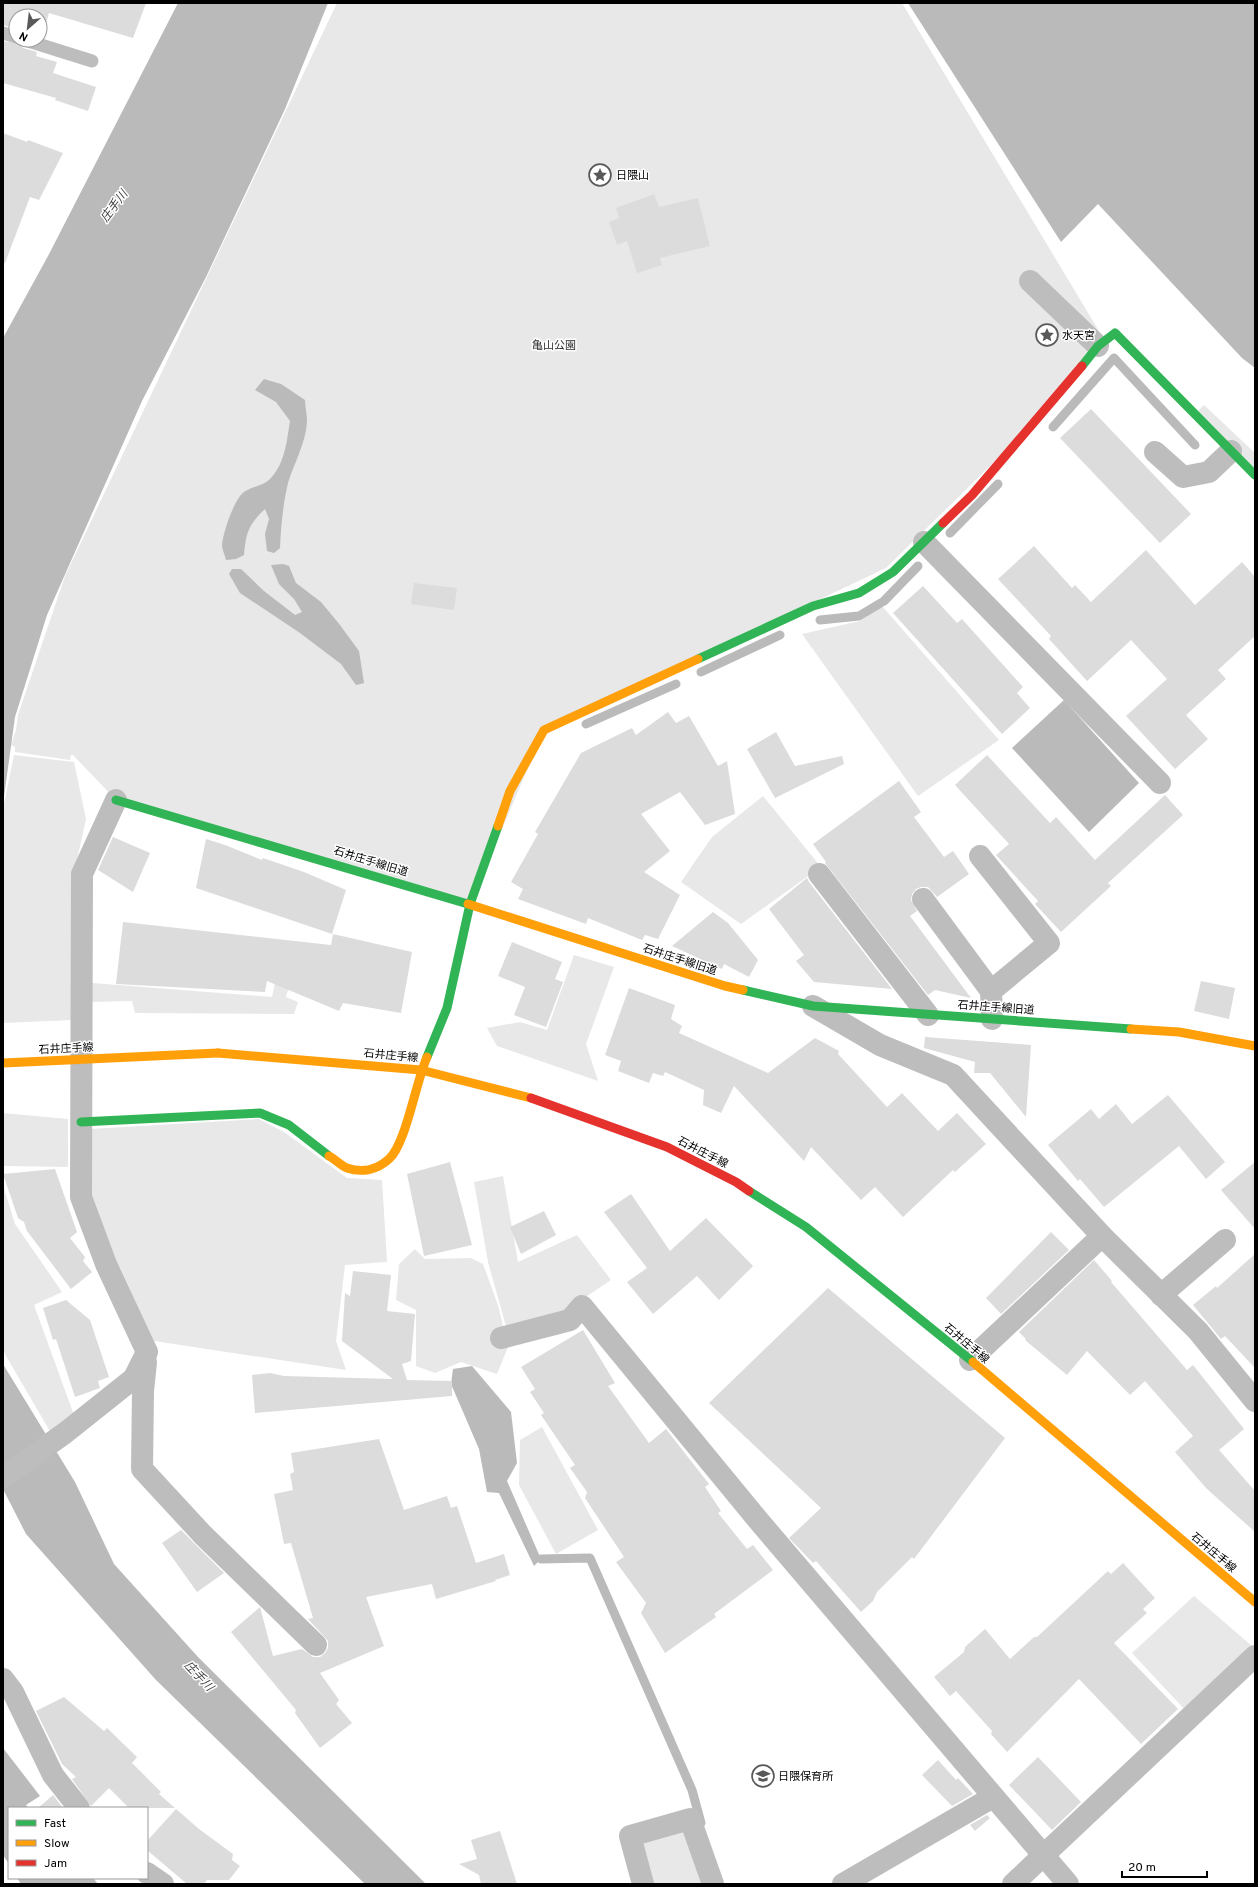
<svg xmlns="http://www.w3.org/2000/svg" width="1258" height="1887" font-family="Overpass,'Noto Sans JP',sans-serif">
	<rect width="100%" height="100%" fill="#fff"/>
	<g fill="#e8e8e8">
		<path d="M337 3H902L1105 341 1037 420 886 568 544 730 470 904 116 800 73 755H71L70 760 15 752V747L11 745 16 730 18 715 65 576Z"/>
		<path d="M1204 405 1255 453V469L1198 411Z"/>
		<path d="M882 606 999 740 918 796 802 634 860 621Z"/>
		<path d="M14 755 74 762 86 819 73 878 72 1020 3 1023V809Z"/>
		<path d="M763 796 821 867 741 924 681 882 712 837Z"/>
		<path d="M283 943 300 948 286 997 298 1002 294 1014 135 1013 132 1001 90 1002 92 983 272 997Z"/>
		<path d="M574 955 614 967 586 1044 598 1081 497 1046 487 1028 520 1022 547 1030Z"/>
		<path d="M3 1113 68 1119V1167L3 1166Z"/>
		<path d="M259 1119 284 1132 347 1178 382 1180 387 1262 345 1265 336 1341 346 1370 154 1341 89 1200 90 1129Z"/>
		<path d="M503 1176 518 1262 577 1235 611 1280 559 1315 507 1330 488 1262 474 1182Z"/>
		<path d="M3 1185 15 1224 62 1292 34 1305 74 1415 51 1433 6 1356 3 1348Z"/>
		<path d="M415 1249 425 1259 471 1258 483 1264 498 1305 508 1347 497 1374 461 1362 435 1373 416 1366V1310L396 1300 399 1264Z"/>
		<path d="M542 1427 598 1530 556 1554 519 1485 520 1440Z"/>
		<path d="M1194 1596 1252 1646 1187 1712 1132 1653Z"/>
		<path d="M687 1822 708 1884H646L633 1838Z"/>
	</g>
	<g fill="#bababa">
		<path d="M178 3H328L285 109 206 277 142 401 47 615 15 717 3 804V338L48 256Z"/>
		<path d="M908 3H1255V368L1242 358 1098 204 1061 242Z"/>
		<path d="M264 379 281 384 305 400C305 407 307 414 307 421 306 443 294 463 288 483 283 504 281 526 280 548L274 553 267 551 265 534 269 519 265 509C248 525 246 533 244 555L236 559 226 560C225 555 222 550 222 545 223 533 234 499 244 492 253 486 264 486 271 478 285 463 287 440 290 421L276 402 255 390Z"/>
		<path d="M283 564 289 566 296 583 321 602 340 625 359 651 364 683 356 685 341 664 300 633 240 593 229 574 232 569H241L264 591 295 615 302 612 294 599 279 584 271 565Z"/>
		<path d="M1064 700 1139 783 1089 832 1012 748Z"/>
		<path d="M3 1364 75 1482 114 1564 198 1657 426 1884H365L156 1680 26 1534 3 1489Z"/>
		<path d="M472 1366 511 1412 517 1463 507 1481 541 1559 534 1566 499 1493 487 1492 479 1449 451 1384 453 1369Z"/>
		<path d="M3 1748 40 1796 26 1805 28 1808H9V1864L3 1855Z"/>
		<path d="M17 1878H93L98 1884H21Z"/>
	</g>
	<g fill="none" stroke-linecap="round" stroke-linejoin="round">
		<g stroke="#bababa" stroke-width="9">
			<path d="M1053 427 1114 358 1195 445"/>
			<path d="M950 533 998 484"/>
			<path d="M820 620 859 616 884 601 918 566"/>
			<path d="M701 672 780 635"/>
			<path d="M586 724 676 684"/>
			<path d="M541 1559 590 1558 692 1790 701 1823"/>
		</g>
	</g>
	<g fill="#dcdcdc">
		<path d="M3 3H146L133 38 49 13 42 37 40 36V16H16V29L3 25Z"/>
		<path d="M3 41 19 44 23 48 37 52 36 56 57 62 53 73 96 87 88 111 55 100 56 98 3 83Z"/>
		<path d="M3 133 27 142 28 140 63 153 39 200 30 197 5 263H3Z"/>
		<path d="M654 194 659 207 698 198 710 246 660 258 662 265 637 273 627 241 617 245 609 222 619 218 616 208Z"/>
		<path d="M1091 409 1191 514 1160 543 1060 438Z"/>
		<path d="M1034 546 1072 588 1075 585 1091 602 1146 550 1195 605 1242 562 1255 577V636L1218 670 1226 679 1186 715 1208 739 1175 769 1126 716 1167 679 1131 640 1087 681 1049 639 1051 636 998 579Z"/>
		<path d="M414 583 457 588 454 610 411 604Z"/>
		<path d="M923 586 957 623 962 619 1023 687 1017 693 1030 708 1002 734 893 613Z"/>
		<path d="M668 712 676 723 689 716 718 766 727 761 735 814 705 825 680 792 641 814 670 851 644 872 680 895 658 939 645 935 642 940 588 918 586 924 518 899 523 889 511 882 538 834 535 832 581 753 632 728 636 735Z"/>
		<path d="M776 732 795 766 842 756 844 764 775 798 747 749Z"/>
		<path d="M987 755 1050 823 1056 817 1095 860 1165 795 1183 815 1108 883 1111 886 1061 932 1035 904 1038 901 996 855 1009 844 955 785Z"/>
		<path d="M899 781 921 812 914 817 944 857 953 851 969 874 937 897 928 887H921L916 889 912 894 911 900 917 911 910 916 971 998 935 990 928 995 825 863 826 862 813 844Z"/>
		<path d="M113 837 150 853 133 892 98 870Z"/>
		<path d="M206 839 225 845 262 860 263 858 304 872 346 890 332 934 196 888Z"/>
		<path d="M807 878 809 882 892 989 814 982 796 961 804 955 769 909Z"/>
		<path d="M713 912 728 923 758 960 749 977 724 964 722 969 672 946Z"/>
		<path d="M123 922 331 945 333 934 412 952 401 1013 343 1003 339 1011 267 981 265 992 116 984Z"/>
		<path d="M512 942 562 962 555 979 563 982 546 1027 514 1015 525 987 498 976Z"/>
		<path d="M1201 981 1235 988 1229 1019 1194 1011Z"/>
		<path d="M629 988 675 1005 671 1019 682 1026 679 1033 768 1073 815 1038 839 1051 838 1054 887 1107 902 1093 938 1131 957 1113 986 1144 955 1172 953 1170 903 1217 875 1187 861 1200 811 1147 804 1161 734 1086 721 1113 703 1105 704 1090 665 1072 663 1076 653 1073 649 1083 618 1071 621 1061 605 1055Z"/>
		<path d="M925 1037 1031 1045 1026 1117 990 1073H974L975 1062 924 1048Z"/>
		<path d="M1168 1095 1225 1162 1206 1179 1179 1146 1104 1207 1080 1179 1078 1181 1048 1145 1091 1109 1099 1119 1116 1104 1132 1124Z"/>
		<path d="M450 1162 472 1245 424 1256 407 1174Z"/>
		<path d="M1255 1162V1229L1221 1190Z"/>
		<path d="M55 1169 77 1232 70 1238 85 1257 83 1261 92 1272 71 1289 27 1231 24 1222 18 1218 3 1174Z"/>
		<path d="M631 1194 670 1251 706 1218 753 1266 719 1300 697 1276 653 1314 627 1282 647 1268 604 1212Z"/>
		<path d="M544 1211 556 1235 521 1254 510 1227Z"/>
		<path d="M1051 1232 1069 1250 1001 1314 986 1298Z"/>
		<path d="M1255 1254V1368L1225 1336 1221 1339 1193 1305 1216 1286 1217 1288Z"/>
		<path d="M1094 1260 1112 1281 1111 1282 1187 1370 1193 1365 1244 1429 1219 1450 1255 1491V1532L1206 1488 1175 1452 1193 1436 1145 1381 1130 1395 1087 1351 1067 1375 1025 1340 1026 1339 1019 1332Z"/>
		<path d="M353 1271 391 1275 387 1311 415 1314 411 1361 402 1364 407 1380 452 1381V1396L255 1413 252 1375 270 1373 284 1376 393 1379 342 1341 345 1293 350 1296Z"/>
		<path d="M828 1288 1005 1438 914 1559 912 1557 877 1592 873 1601 861 1612 816 1561 813 1563 789 1538 821 1508 709 1403Z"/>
		<path d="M66 1300 90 1320 109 1377 98 1381 100 1388 75 1397 56 1339 53 1340 43 1308Z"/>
		<path d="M583 1330 615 1383 608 1386 649 1443 666 1429 709 1484 705 1487 721 1511 718 1513 747 1549 753 1545 773 1570 714 1614 716 1617 665 1653 641 1613 646 1603 616 1562 624 1557 585 1498 587 1492 570 1468 575 1465 541 1415 544 1413 530 1392 535 1389 521 1367Z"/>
		<path d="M379 1439 404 1510 447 1496 451 1508 457 1506 476 1563 504 1554 510 1575 495 1580 496 1581 436 1599 432 1584 366 1597 384 1646 320 1673 339 1700 336 1704 352 1723 320 1748 295 1713 296 1710 231 1632 260 1607 273 1656 302 1649 313 1657H320L325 1653 328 1648V1641L308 1619 313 1618 291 1543 284 1544 274 1494 293 1490 290 1474 294 1472 291 1453Z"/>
		<path d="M181 1530 224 1573 197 1592 162 1543Z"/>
		<path d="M1123 1563 1155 1598 1143 1609 1147 1613 1114 1643 1178 1709 1141 1744 1079 1679 1007 1752 991 1734 992 1731 956 1691 950 1696 934 1677 964 1652 965 1647 985 1629 1010 1659 1034 1637H1037L1108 1571 1111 1574Z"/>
		<path d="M64 1697 104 1731 107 1728 137 1757 132 1763 161 1792 159 1794 175 1808H129L109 1788 91 1806 72 1779 76 1777 62 1764 36 1711Z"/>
		<path d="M1038 1757 1081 1802 1052 1830 1009 1785Z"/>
		<path d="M938 1760 956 1780 958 1778 973 1794 952 1806 922 1775Z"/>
		<path d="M53 1795 63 1808H38Z"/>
		<path d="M176 1809 199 1829 233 1854 232 1860 240 1866 229 1880H207L204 1884H187L147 1850V1841Z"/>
		<path d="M987 1815 990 1818 975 1831 970 1825Z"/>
		<path d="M500 1831 517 1884H481L479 1875 459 1864 477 1859 471 1840Z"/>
	</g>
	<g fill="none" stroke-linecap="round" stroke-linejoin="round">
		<g stroke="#bdbdbd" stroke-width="13">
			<path d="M3 33 16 37"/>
			<path d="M25 40 92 61"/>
		</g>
		<g stroke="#bdbdbd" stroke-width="22">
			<path d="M1030 281 1098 346"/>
			<path d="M1155 452 1183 477 1209 472 1231 451"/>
			<path d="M924 542 1160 783"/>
			<path d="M980 856 1049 943 991 991 992 1019"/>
			<path d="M819 874 928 1015"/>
			<path d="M923 899 991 991"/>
			<path d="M813 1006 880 1045 953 1075 1102 1236 1198 1331 1255 1401"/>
			<path d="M1161 1295 1225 1240"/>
			<path d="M501 1338 570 1320 582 1306 758 1520 1068 1884"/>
			<path d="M970 1360 1102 1236"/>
			<path d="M146 1362 143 1391 142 1469 203 1535 316 1645"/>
			<path d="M3 1477 65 1433 134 1378 147 1352 106 1264 81 1197 82 874 116 800"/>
			<path d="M3 1679 13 1692 53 1775 79 1808"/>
			<path d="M147 1873 163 1884"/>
			<path d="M643 1884 630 1836 690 1819 713 1884"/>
			<path d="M843 1884 993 1797"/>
			<path d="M1013 1884 1255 1656"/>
		</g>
		<g stroke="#30b455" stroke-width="9">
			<path d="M1082 366 1098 346 1115 333 1255 475"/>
			<path d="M698 659 813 606 859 593 893 572 943 523"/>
			<path d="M116 800 468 904"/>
			<path d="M743 990 813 1006 1131 1029"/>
			<path d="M427 1057 447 1008 470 904 498 826"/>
			<path d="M81 1122 260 1113 289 1125 329 1156"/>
			<path d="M749 1191 806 1227 973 1362"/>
		</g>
		<g stroke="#ff9f0a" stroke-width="9">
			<path d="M498 826 510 791 544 730 698 659"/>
			<path d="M468 904 725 986 743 990"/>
			<path d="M1131 1029 1179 1032 1255 1046"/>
			<path d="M218 1053 421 1070 531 1098"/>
			<path d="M329 1156C335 1159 341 1166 347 1168 362 1173 377 1170 389 1159 406 1144 416 1081 427 1057"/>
			<path d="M973 1362 1255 1602"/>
		</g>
		<g stroke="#e5322d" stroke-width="9">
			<path d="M943 523 972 495 1082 366"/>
			<path d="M531 1098 667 1147 736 1182 749 1191"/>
		</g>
		<path stroke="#ff9f0a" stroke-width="9" d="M3 1063 218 1053"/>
	</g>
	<defs>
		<g id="sight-ring" transform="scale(1.15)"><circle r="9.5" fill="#fff" stroke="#595959" stroke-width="1.5"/><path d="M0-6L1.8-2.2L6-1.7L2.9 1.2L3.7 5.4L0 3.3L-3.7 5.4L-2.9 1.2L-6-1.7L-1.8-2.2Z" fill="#595959"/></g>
		<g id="school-ring" transform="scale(1.15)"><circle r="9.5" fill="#fff" stroke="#595959" stroke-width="1.5"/><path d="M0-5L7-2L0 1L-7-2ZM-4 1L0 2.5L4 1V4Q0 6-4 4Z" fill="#595959"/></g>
	</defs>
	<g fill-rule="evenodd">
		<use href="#sight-ring" x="600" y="175"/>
		<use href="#sight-ring" x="1047" y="335"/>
		<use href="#school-ring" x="763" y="1776"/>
	</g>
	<g text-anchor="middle" stroke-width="3" stroke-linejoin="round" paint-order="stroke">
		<g font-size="11" fill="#000" stroke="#fff" text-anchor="start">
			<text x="616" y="179">日隈山</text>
			<text x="1062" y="339">水天宮</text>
			<text x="778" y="1780">日隈保育所</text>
		</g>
		<g font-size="11" fill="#2d2d2d" stroke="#fff">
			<text x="554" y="349">亀山公園</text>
		</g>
		<g font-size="11" fill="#000" stroke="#fff">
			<text transform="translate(371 861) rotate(17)" y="4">石井庄手線旧道</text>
			<text transform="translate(680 959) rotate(18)" y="4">石井庄手線旧道</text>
			<text transform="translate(996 1007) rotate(4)" y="4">石井庄手線旧道</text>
			<text transform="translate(66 1048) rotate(-3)" y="4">石井庄手線</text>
			<text transform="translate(391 1055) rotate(5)" y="4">石井庄手線</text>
			<text transform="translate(703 1152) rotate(27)" y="4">石井庄手線</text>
			<text transform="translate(967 1343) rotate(40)" y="4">石井庄手線</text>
			<text transform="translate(1214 1552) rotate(40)" y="4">石井庄手線</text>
		</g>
		<g font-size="12" font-style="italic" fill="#3e3e3e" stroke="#fff">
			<text transform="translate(114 206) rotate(-53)" y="4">庄手川</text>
			<text transform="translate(199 1676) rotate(47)" y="4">庄手川</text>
		</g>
	</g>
	<rect width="1258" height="1887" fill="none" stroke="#000000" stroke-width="8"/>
	<rect x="8" y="1807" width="140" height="72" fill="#ffffff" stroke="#999999"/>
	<rect x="16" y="1820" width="20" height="6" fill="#30b455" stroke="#999999"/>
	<text x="44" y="1827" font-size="12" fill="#000000">Fast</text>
	<rect x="16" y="1840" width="20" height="6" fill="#ff9f0a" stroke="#999999"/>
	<text x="44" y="1847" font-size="12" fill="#000000">Slow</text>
	<rect x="16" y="1860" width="20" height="6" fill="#e5322d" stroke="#999999"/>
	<text x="44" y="1867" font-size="12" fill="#000000">Jam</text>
	<g transform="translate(28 28) rotate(208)"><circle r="19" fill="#ffffff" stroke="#999999"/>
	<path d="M0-3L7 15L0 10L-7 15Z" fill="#595959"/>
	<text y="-6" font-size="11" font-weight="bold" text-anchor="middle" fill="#000000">N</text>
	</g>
	<path d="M1122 1871v6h85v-6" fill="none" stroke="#000000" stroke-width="2"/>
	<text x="1128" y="1871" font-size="12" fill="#000000" stroke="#ffffff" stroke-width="3" paint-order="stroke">20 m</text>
</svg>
